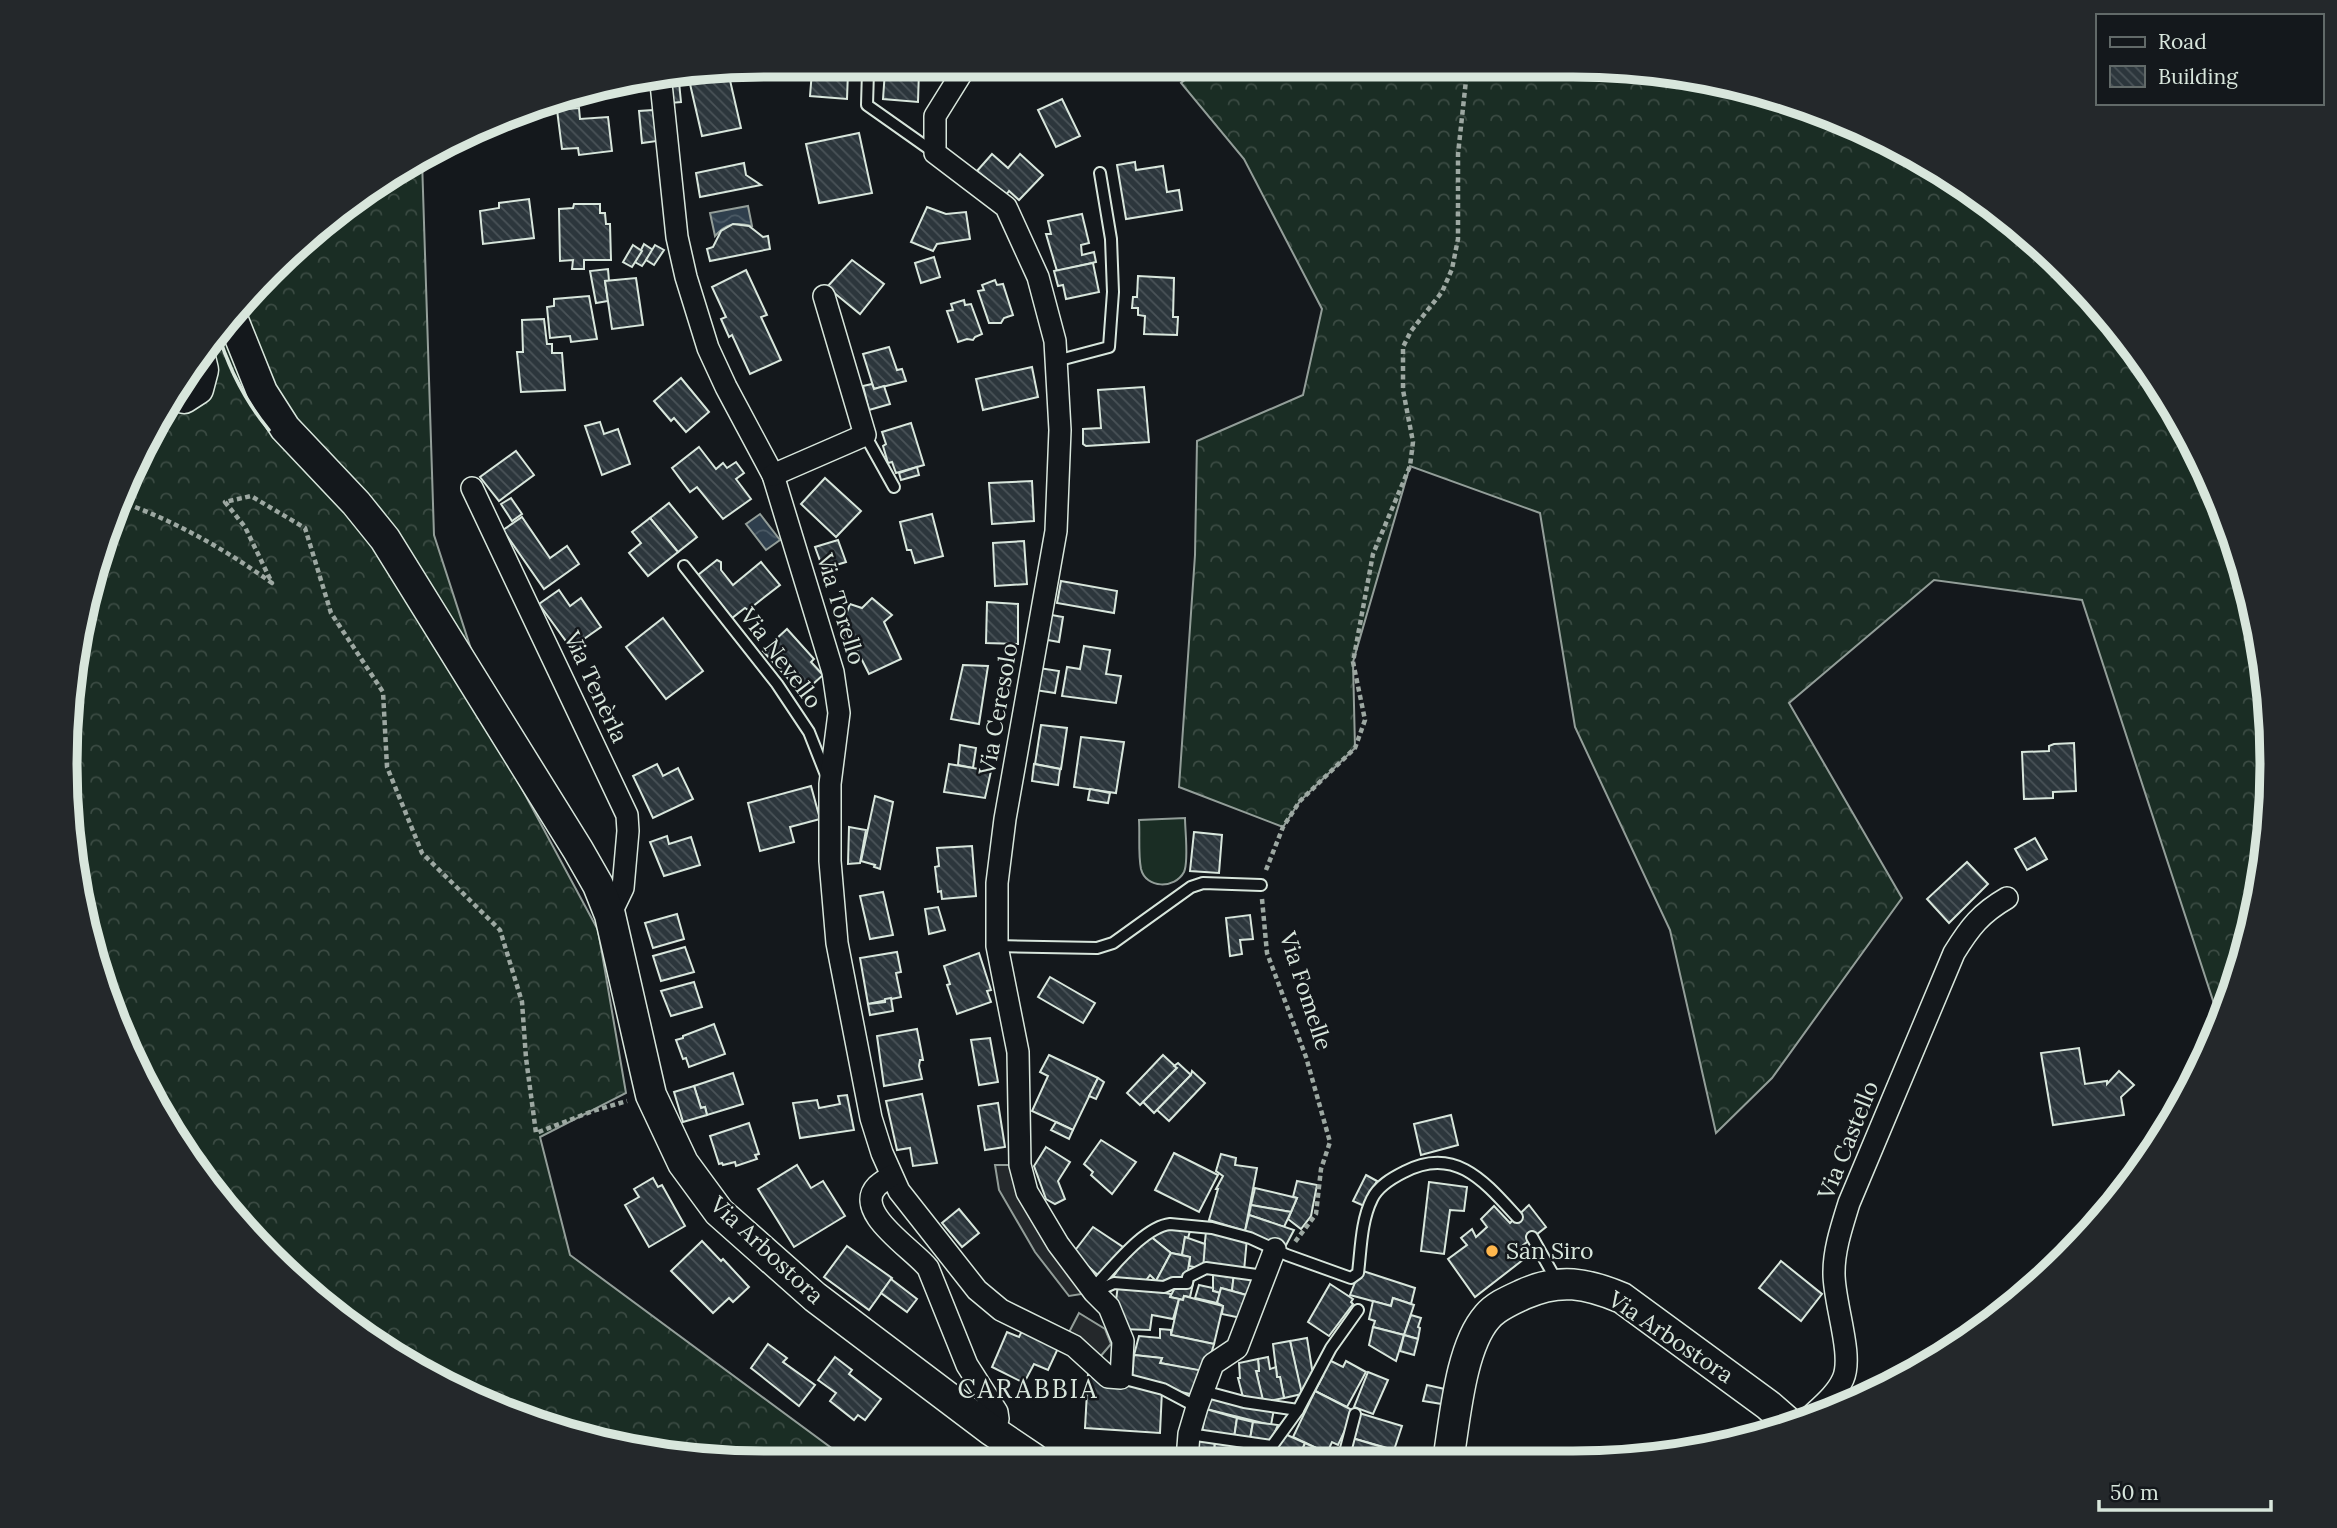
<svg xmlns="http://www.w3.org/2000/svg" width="2337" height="1528" font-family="Lora,serif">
	<defs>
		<pattern id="forest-crowns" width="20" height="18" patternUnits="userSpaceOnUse" patternTransform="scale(1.75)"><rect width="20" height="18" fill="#1a2d24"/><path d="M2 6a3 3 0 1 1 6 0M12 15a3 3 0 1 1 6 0" fill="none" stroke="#3b4b43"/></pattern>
		<pattern id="water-waves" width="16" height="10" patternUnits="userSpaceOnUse" patternTransform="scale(1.75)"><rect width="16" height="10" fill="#2f3f4d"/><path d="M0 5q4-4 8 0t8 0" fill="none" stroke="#4c5b66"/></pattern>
		<pattern id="building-back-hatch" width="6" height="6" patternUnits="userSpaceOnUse" patternTransform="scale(1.75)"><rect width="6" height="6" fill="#2c363c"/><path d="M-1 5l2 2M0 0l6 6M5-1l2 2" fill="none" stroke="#4a5358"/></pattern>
	</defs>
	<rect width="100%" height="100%" fill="#14181c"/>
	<path fill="#1a2d24" stroke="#939e99" stroke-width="2" d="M1185 818C1185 831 1189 861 1184 872 1175 889 1146 889 1141 869 1138 854 1140 836 1139 820Z"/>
	<g fill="url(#forest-crowns)" stroke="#939e99" stroke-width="2">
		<path d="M1196 71H1665L1841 118 1961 182 2034 238 2128 338 2200 454 2248 583 2271 718 2266 855 2235 988 2220 1022 2082 600 1934 580 1789 703 1902 898 1772 1078 1716 1133 1670 930 1575 727 1540 513 1410 466 1353 662 1355 748 1300 801 1283 827 1179 787 1195 555 1197 441 1303 395 1322 309 1244 159 1181 83Z"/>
		<path d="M422 160 434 535 508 763 598 930 626 1093 540 1137 570 1255 845 1458 673 1457 496 1410 414 1369 303 1290 238 1225 159 1114 88 945 66 810V719L102 539 158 415 209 338 303 239 375 183Z"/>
	</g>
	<g fill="#24282b" stroke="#939e99" stroke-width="2">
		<path d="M995 1165H1020L1094 1292 1069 1296 1035 1252 999 1190Z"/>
		<path d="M1079 1313 1105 1329 1111 1344 1094 1364 1065 1340Z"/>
	</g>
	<g fill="url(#water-waves)" stroke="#939e99" stroke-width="2">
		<path d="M748 206 752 226C736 222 726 223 715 236L710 213Z"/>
		<path d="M760 514 780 540 766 550 746 524Z"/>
	</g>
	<g fill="url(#building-back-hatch)" stroke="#d8e6dc" stroke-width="2">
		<path d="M812 71 848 72 847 99 810 96Z"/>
		<path d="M885 71H919L918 102 883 99Z"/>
		<path d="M678 72 681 102 670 103 667 73Z"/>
		<path d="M729 76 741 128 702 136 690 84Z"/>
		<path d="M561 97 562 107 530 112 529 107 540 102Z"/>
		<path d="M1062 99 1080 136 1056 147 1038 110Z"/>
		<path d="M579 108 580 119 608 117 612 151 579 155 578 148 562 149 557 110Z"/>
		<path d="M653 110 657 141 642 143 639 111Z"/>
		<path d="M859 133 872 193 819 203 806 144Z"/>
		<path d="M992 154 1008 168 1020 154 1043 175 1019 200 1009 191 1006 195 977 171Z"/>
		<path d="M1135 162 1136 170 1163 166 1167 192 1179 190 1182 210 1126 219 1117 165Z"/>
		<path d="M744 163 746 175 761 185 700 197 696 173Z"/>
		<path d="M529 199 534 238 483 244 480 211 499 208V203Z"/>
		<path d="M574 204H600V213H605L606 224H610L611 260H584V269H572L573 260 560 261 559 209 573 208Z"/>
		<path d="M927 207 946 214 966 212 970 239 937 244 933 251 911 242Z"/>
		<path d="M1082 214 1089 243 1081 245 1082 255 1094 252 1096 262 1057 271 1046 234H1051L1048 221Z"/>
		<path d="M733 224 749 226 763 237 768 236 770 249 710 261 707 249 713 247 721 231Z"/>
		<path d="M644 244 653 250 642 266 635 262Z"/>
		<path d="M633 245 642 251 632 267 623 262Z"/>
		<path d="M655 245 664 250 654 265 646 260Z"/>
		<path d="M934 257 940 277 921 283 915 263Z"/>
		<path d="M852 260 884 284 860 314 827 287Z"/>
		<path d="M1093 263 1099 292 1066 299 1063 285 1058 286 1054 271Z"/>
		<path d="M608 269 609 281H605L608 301 596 303 590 271Z"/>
		<path d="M746 270 767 315 761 317 781 360 750 374 732 335 729 337 721 319 726 317 712 287Z"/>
		<path d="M1138 276 1174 278 1173 317H1178L1177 335 1144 334 1145 316 1138 315V308H1132L1133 297H1137Z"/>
		<path d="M636 278 643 325 612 329 605 281Z"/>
		<path d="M995 280 997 285 1003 284 1013 315 1004 318 1001 323H989L978 291 984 290 982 285Z"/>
		<path d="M589 296 597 339 571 342 570 336 550 338 547 307 554 306V299Z"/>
		<path d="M964 300 965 305 971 304 982 334 975 337 973 340 967 339 958 342 947 311 953 310 951 304Z"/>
		<path d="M544 319 547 344H552V353H562L565 390 521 392 517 352H523L522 320Z"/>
		<path d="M889 347 897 370 902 369 906 381 874 389 863 354Z"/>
		<path d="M1032 367 1038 397 983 410 976 379Z"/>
		<path d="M681 378 709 412 686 432 674 418 671 421 654 401Z"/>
		<path d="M872 384 874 389 884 386 890 404 869 410 863 386Z"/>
		<path d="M1144 387 1149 442 1086 446 1083 444V429L1101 428 1098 390Z"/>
		<path d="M600 422 604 434 618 429 630 464 602 475 585 426Z"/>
		<path d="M911 423 924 465 896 473 892 462 888 463 883 446 886 444 882 432Z"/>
		<path d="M699 447 716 469 723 463 727 468 736 462 744 473 736 479 751 499 723 519 697 487 690 492 672 468Z"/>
		<path d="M516 451 534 475 499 501 480 477Z"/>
		<path d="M917 467 919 475 901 480 899 473Z"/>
		<path d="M825 478 861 511 836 537 801 504Z"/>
		<path d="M1032 481 1034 521 992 524 989 483Z"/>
		<path d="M511 498 522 514 512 521 501 504Z"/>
		<path d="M669 503 697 537 678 552 650 518Z"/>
		<path d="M932 514 943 556 915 563 911 550H907L900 522Z"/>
		<path d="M522 517 550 558 567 546 579 564 544 589 503 530Z"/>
		<path d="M650 518 678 552 648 576 629 553 641 543 632 532Z"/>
		<path d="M838 540 846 562 823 569 815 547Z"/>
		<path d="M1024 541 1027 584 995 586 993 543Z"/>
		<path d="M717 560 721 562V570L733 585 761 562 780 585 748 610 745 608 732 618 698 575Z"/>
		<path d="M1061 581 1117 591 1114 613 1057 603Z"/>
		<path d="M559 590 570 606 581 598 601 627 571 648 539 604Z"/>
		<path d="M872 598 892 615 884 622 901 659 869 674 852 640 839 634 850 604 862 608Z"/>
		<path d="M987 602 1018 604V644L986 643Z"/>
		<path d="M1046 614 1063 617 1059 642 1042 639Z"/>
		<path d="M663 618 703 671 666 699 626 647Z"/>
		<path d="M787 629 814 659 811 662 823 675 802 694 763 651Z"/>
		<path d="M1084 646 1110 650 1106 674 1121 676 1116 703 1062 696 1067 667 1080 669Z"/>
		<path d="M963 665 988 666 979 724 951 719Z"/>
		<path d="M1039 668 1059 671 1055 693 1035 690Z"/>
		<path d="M1041 725 1067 728 1061 769 1035 764Z"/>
		<path d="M1081 737 1124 742 1116 793 1074 787Z"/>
		<path d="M2074 743 2076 791 2053 792V798L2024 799 2022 752 2049 751V746L2054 744Z"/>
		<path d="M960 745 976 748 973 768 958 765Z"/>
		<path d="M657 764 663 776 678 768 693 799 653 818 633 776Z"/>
		<path d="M949 764 991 771 985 798 944 792Z"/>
		<path d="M1034 764 1060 769 1058 785 1032 781Z"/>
		<path d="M811 786 820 819 790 827 794 842 760 851 748 803Z"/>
		<path d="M1090 789 1110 793 1108 803 1088 800Z"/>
		<path d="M875 796 893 802 880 869 874 867 875 865 861 861Z"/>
		<path d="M849 827 866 830 860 863 848 864Z"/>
		<path d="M1194 832 1222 835 1219 873 1190 871Z"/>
		<path d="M667 836 669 844 691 837 700 865 664 876 650 842Z"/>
		<path d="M2035 838 2047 859 2027 870 2015 849Z"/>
		<path d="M972 846 976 896 942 899 941 891 938 892 935 867 939 866 937 848Z"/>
		<path d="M1967 862 1988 884 1949 923 1927 899Z"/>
		<path d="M883 892 893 935 870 939 860 896Z"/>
		<path d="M938 907 945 930 929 934 925 909Z"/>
		<path d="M677 914 684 939 653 948 645 923Z"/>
		<path d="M1250 915 1253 939 1240 940 1242 954 1230 956 1226 918Z"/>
		<path d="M685 947 694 972 661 981 653 956Z"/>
		<path d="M897 952 901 972 896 973 901 997 868 1004 860 958Z"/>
		<path d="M979 953 991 990 987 991 991 1002 957 1014 947 985 950 984 944 966Z"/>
		<path d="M1050 977 1095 1003 1083 1023 1038 997Z"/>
		<path d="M694 982 702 1007 671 1016 661 991Z"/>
		<path d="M891 998 893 1011 870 1015 868 1004 885 1002V999Z"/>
		<path d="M714 1024 725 1054 689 1067 686 1058 683 1059 676 1040 683 1038V1036Z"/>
		<path d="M917 1029 923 1060H920L919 1066 922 1079 884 1086 877 1036Z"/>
		<path d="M990 1038 998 1082 979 1085 971 1040Z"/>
		<path d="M2079 1048 2085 1084 2107 1081V1084L2119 1071 2134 1085 2121 1097 2124 1115 2053 1125 2041 1053Z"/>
		<path d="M1049 1055 1098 1078 1073 1130 1032 1111 1048 1076 1040 1072Z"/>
		<path d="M1163 1055 1177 1068 1140 1105 1127 1093Z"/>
		<path d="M1178 1063 1191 1075 1154 1113 1143 1102 1177 1068 1174 1066Z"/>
		<path d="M1192 1071 1205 1083 1169 1121 1157 1110 1191 1075Z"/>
		<path d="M733 1073 743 1104 707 1115 705 1107 701 1108 694 1086Z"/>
		<path d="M1098 1078 1104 1082 1096 1099 1089 1096Z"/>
		<path d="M694 1086 701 1108 705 1107 707 1115 683 1122 674 1092Z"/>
		<path d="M922 1094 937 1163 913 1166 910 1148 897 1150 886 1101Z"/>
		<path d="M847 1095 854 1130 800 1138 793 1103 817 1100 819 1108 840 1104 838 1096Z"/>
		<path d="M998 1103 1005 1147 985 1150 978 1106Z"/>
		<path d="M1451 1115 1458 1145 1421 1155 1414 1124Z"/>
		<path d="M1056 1122 1073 1130 1069 1139 1051 1130Z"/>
		<path d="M749 1123 759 1154 755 1155 757 1159 736 1166 735 1162 723 1165 722 1163 719 1164 710 1136Z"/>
		<path d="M1101 1140 1136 1162 1112 1194 1091 1175 1093 1172 1084 1164Z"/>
		<path d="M1046 1147 1070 1162 1058 1181 1065 1199 1055 1204 1046 1199 1034 1166Z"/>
		<path d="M1174 1153 1218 1175 1199 1212 1155 1190Z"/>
		<path d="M1221 1154 1236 1158 1235 1165 1257 1168 1245 1231 1209 1220 1218 1189H1216L1223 1176 1216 1171Z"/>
		<path d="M797 1165 811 1188 823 1181 845 1216 794 1247 758 1189Z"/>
		<path d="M1366 1175 1377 1181 1364 1206 1353 1201Z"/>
		<path d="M653 1178 658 1187 662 1185 685 1226 649 1247 625 1205 639 1197 634 1189Z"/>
		<path d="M1297 1181 1317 1185 1311 1216 1301 1229 1288 1219 1297 1198 1293 1197Z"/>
		<path d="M1429 1182 1467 1187 1464 1211 1450 1210 1444 1254 1421 1251Z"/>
		<path d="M1255 1188 1297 1198 1291 1212 1251 1205Z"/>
		<path d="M1251 1205 1291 1212 1284 1227 1249 1215Z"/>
		<path d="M1529 1205 1546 1227 1522 1246 1528 1256 1475 1297 1448 1259 1467 1245 1461 1238 1472 1229 1476 1237 1487 1227 1481 1219 1494 1206 1510 1223Z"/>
		<path d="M959 1209 979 1233 962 1247 942 1223Z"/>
		<path d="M1249 1215 1294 1230 1284 1249 1244 1235Z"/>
		<path d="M1163 1226 1190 1231 1188 1238 1185 1237 1182 1255 1171 1253 1151 1237Z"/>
		<path d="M1093 1227 1126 1249 1099 1276 1073 1253Z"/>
		<path d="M1206 1232 1247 1238 1244 1271 1202 1268Z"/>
		<path d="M1150 1236 1171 1253 1156 1281 1150 1275 1142 1286 1113 1277 1135 1246Z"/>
		<path d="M1185 1237 1205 1244 1203 1269 1189 1266 1190 1257 1182 1255Z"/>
		<path d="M702 1241 721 1261 723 1259 749 1287 733 1302 729 1298 713 1313 671 1271Z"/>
		<path d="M847 1246 892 1278 869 1310 824 1277Z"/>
		<path d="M1171 1253 1190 1257 1186 1283 1160 1284 1156 1281Z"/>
		<path d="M1781 1261 1822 1294 1801 1321 1759 1288Z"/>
		<path d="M1213 1270 1234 1273 1232 1291 1221 1288 1220 1293 1213 1291Z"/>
		<path d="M1360 1270 1415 1288 1411 1304 1393 1298 1391 1306 1350 1295Z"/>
		<path d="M1234 1273 1255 1277 1250 1296 1232 1291Z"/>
		<path d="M891 1279 917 1299 907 1312 881 1293Z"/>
		<path d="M1194 1279 1190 1297 1184 1296 1183 1300 1170 1297 1177 1284Z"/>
		<path d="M1330 1284 1353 1299 1351 1302 1353 1304 1329 1336 1308 1322Z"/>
		<path d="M1118 1285 1171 1294 1170 1297 1179 1299 1173 1319 1152 1315 1150 1330 1121 1329 1115 1308Z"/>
		<path d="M1199 1285 1213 1288V1291L1220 1293 1217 1303 1195 1298Z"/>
		<path d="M1221 1288 1250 1296 1246 1319 1222 1314 1223 1306 1217 1303Z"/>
		<path d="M1184 1296 1223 1306 1214 1344 1171 1335 1179 1299 1183 1300Z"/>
		<path d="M1393 1298 1414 1305 1404 1335 1373 1327 1375 1321 1369 1319 1373 1301 1391 1306Z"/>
		<path d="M1411 1315 1421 1318 1418 1327 1420 1328 1418 1339 1404 1335Z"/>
		<path d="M1024 1327 1060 1344 1048 1370 1034 1364 1024 1383 992 1367 1007 1332 1019 1337Z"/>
		<path d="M1373 1327 1404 1335 1396 1361 1369 1345Z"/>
		<path d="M1160 1329 1171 1330V1335L1214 1344 1206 1372 1160 1363 1162 1358 1134 1355 1139 1336 1160 1338Z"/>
		<path d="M1404 1335 1418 1339 1414 1355 1400 1351Z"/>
		<path d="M1307 1338 1312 1369H1315L1301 1392 1290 1341Z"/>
		<path d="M1290 1341 1302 1394 1284 1398 1280 1377H1277L1273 1344Z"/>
		<path d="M768 1344 787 1358 783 1362 815 1385 799 1406 751 1368Z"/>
		<path d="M1134 1355 1162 1358 1160 1363 1204 1371 1199 1396 1132 1381Z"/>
		<path d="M835 1357 852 1370 849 1374 881 1399 865 1420 858 1415 854 1420 830 1401 836 1393 818 1380Z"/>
		<path d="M1268 1357 1270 1369 1276 1367 1277 1377H1280L1284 1398 1263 1402 1256 1371H1259L1258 1359Z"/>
		<path d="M1258 1359 1259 1371H1256L1263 1400 1244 1401 1238 1378H1240L1239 1363Z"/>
		<path d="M1327 1359 1343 1367 1346 1361 1366 1372 1347 1407 1315 1391 1323 1376 1319 1375Z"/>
		<path d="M1368 1372 1388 1380 1373 1414 1354 1407Z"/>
		<path d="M1088 1374 1162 1390 1160 1433 1085 1428Z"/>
		<path d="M1427 1385 1445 1389 1442 1404 1423 1401Z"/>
		<path d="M1315 1391 1354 1411 1338 1445 1332 1442 1327 1453 1293 1437Z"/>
		<path d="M1209 1396 1274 1409 1271 1425 1206 1409Z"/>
		<path d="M1206 1409 1237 1418 1234 1438 1202 1432Z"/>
		<path d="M1359 1413 1402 1426 1394 1450 1352 1438Z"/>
		<path d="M1237 1418 1253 1422 1250 1439 1234 1438Z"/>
		<path d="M1253 1422 1278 1425 1270 1443 1250 1439Z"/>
		<path d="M1285 1434 1305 1443 1298 1460 1273 1452Z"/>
		<path d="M1193 1436 1215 1441 1214 1456 1220 1454V1460H1197Z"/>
		<path d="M1352 1438 1392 1450 1388 1461 1346 1460Z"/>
		<path d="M1215 1441 1249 1444 1245 1460H1220V1454L1214 1456Z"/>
		<path d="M1305 1443 1327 1453 1324 1460H1298Z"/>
		<path d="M1249 1444 1278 1454 1276 1460H1245Z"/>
	</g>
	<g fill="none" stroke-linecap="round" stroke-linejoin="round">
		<g stroke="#d8e6dc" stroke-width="14">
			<g id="lane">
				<path d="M868 71 867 105 935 153"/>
				<path d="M1056 361 1109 347 1113 292 1111 239 1100 173"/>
				<path d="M865 435 894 487"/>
				<path d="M684 566 777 684 809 732 826 775"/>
				<path d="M997 946 1097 948 1113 943 1191 887 1203 883 1261 885"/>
				<path d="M1532 1237 1558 1283"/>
				<path d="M1092 1289C1111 1270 1143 1227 1170 1224L1212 1228 1250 1238 1287 1255 1351 1278 1358 1273C1361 1249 1361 1221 1372 1199 1378 1186 1392 1178 1404 1172 1455 1145 1485 1182 1517 1217"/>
				<path d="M1094 1292 1114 1283 1164 1287 1173 1283H1187L1188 1277 1206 1268 1264 1276"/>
				<path d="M1121 1378 1163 1389 1197 1407"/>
				<path d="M1203 1391 1244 1402 1298 1410"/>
				<path d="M1189 1434 1272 1446 1298 1410 1331 1348 1358 1310"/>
				<path d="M1036 1455 1056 1454 1071 1459"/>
				<path d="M1343 1460 1355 1414"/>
			</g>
		</g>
		<g stroke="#d8e6dc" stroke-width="24">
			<g id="street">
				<path d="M660 74 677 237 686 277 708 348 726 387 773 475 833 672 839 713 830 784V861L837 943 871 1118 882 1153 899 1191 977 1290 1001 1310 1074 1346 1108 1377 1121 1378 1123 1341 1109 1307 1094 1292 1058 1244 1027 1192 1020 1165 1018 1052 997 946V883L1005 819 1056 531 1060 430 1055 341 1038 277 1006 207 935 153V116L963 71"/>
				<path d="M773 475 865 435 824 296"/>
				<path d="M472 488 627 815 628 831 623 888 610 915"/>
				<path d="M891 1176C887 1179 881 1182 877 1186 852 1212 913 1249 928 1268L967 1365 997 1412 998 1419 991 1430"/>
				<path d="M1808 1419C1820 1407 1836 1395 1843 1379 1854 1355 1833 1301 1834 1272 1834 1249 1842 1226 1849 1203L1954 953C1970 927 1981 913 2007 898"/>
				<path d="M1187 1460 1189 1434 1197 1407 1213 1364 1237 1348 1275 1249"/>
			</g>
		</g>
		<g stroke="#d8e6dc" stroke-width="33">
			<g id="secondary">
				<path d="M231 315 262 392 285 428 356 503 385 539 578 850 598 885 610 915 651 1095 683 1163 719 1212 815 1297 991 1430 1034 1459"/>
				<path d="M171 395 184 398 198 389 203 370 199 353"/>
				<path d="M1448 1461C1455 1420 1460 1348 1487 1317 1496 1306 1511 1300 1524 1294 1560 1278 1586 1283 1622 1298L1768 1405 1791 1425"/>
			</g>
		</g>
		<g stroke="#9da8a2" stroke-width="4.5" stroke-dasharray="5 3.5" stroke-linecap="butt">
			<path d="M119 501C175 521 223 548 272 583L245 527 225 502 251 496 305 528 331 613 383 692 387 767 422 853 500 930 522 1002 526 1058 536 1133 593 1111 627 1101"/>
			<path d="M1266 870 1283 827 1300 801 1355 748 1365 720 1353 662 1373 554 1410 466 1413 442 1403 390V347L1411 331 1442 292 1452 269 1458 239V154L1467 71"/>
			<path d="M1262 899 1267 953 1306 1057 1330 1142 1321 1169 1316 1214 1295 1242"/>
			<path d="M107 990 114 989"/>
		</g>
		<use href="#lane" stroke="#14181c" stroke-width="10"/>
		<use href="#street" stroke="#14181c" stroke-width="21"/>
		<use href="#secondary" stroke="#14181c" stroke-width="30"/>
		<path stroke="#d8e6dc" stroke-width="3.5" d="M217 330C228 367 245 401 269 430"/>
	</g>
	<circle fill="#ffb74d" stroke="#14181c" stroke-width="2.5" cx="1492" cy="1251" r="7"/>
	<g text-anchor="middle" stroke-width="5" stroke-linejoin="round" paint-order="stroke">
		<g font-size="23" fill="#d8e6dc" stroke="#14181c">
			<text transform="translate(841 609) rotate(73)" y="8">Via Torello</text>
			<text transform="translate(781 658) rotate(53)" y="8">Via Nevello</text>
			<text transform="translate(596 687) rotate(65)" y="8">Via Tenèrla</text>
			<text transform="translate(998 709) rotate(-80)" y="8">Via Ceresolo</text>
			<text transform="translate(1306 991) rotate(72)" y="8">Via Fomelle</text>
			<text transform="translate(1848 1140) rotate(-68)" y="8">Via Castello</text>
			<text transform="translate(767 1250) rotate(43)" y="8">Via Arbostora</text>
			<text transform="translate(1671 1337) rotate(34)" y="8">Via Arbostora</text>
		</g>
		<g font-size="23" fill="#d8e6dc" stroke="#14181c" text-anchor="start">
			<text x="1506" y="1259">San Siro</text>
		</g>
		<g font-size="26" letter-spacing="2" fill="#d8e6dc" stroke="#14181c">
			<text x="1028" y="1398">CARABBIA</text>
		</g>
	</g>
	<path d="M0 0H2337V1528H0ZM764 77H1573A687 687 0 0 1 2260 764V764A687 687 0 0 1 1573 1451H764A687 687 0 0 1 77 764V764A687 687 0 0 1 764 77Z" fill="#24282b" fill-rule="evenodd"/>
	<path fill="none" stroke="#d8e6dc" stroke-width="9" d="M764 77H1573A687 687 0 0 1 2260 764V764A687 687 0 0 1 1573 1451H764A687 687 0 0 1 77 764V764A687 687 0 0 1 764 77Z"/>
	<rect x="2096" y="14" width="228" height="91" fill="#14181c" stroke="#626a69" stroke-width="2"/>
	<rect x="2110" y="37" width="35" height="10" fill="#14181c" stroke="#626a69" stroke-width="2"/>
	<text x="2158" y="49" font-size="21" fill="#d8e6dc">Road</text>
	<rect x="2110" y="66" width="35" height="21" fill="url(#building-back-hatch)" stroke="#626a69" stroke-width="2"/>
	<text x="2158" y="84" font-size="21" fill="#d8e6dc">Building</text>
	<path d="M2099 1500v10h172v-10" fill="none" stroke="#d8e6dc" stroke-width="3.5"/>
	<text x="2110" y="1500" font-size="21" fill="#d8e6dc" stroke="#14181c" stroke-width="5" paint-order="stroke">50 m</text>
</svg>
